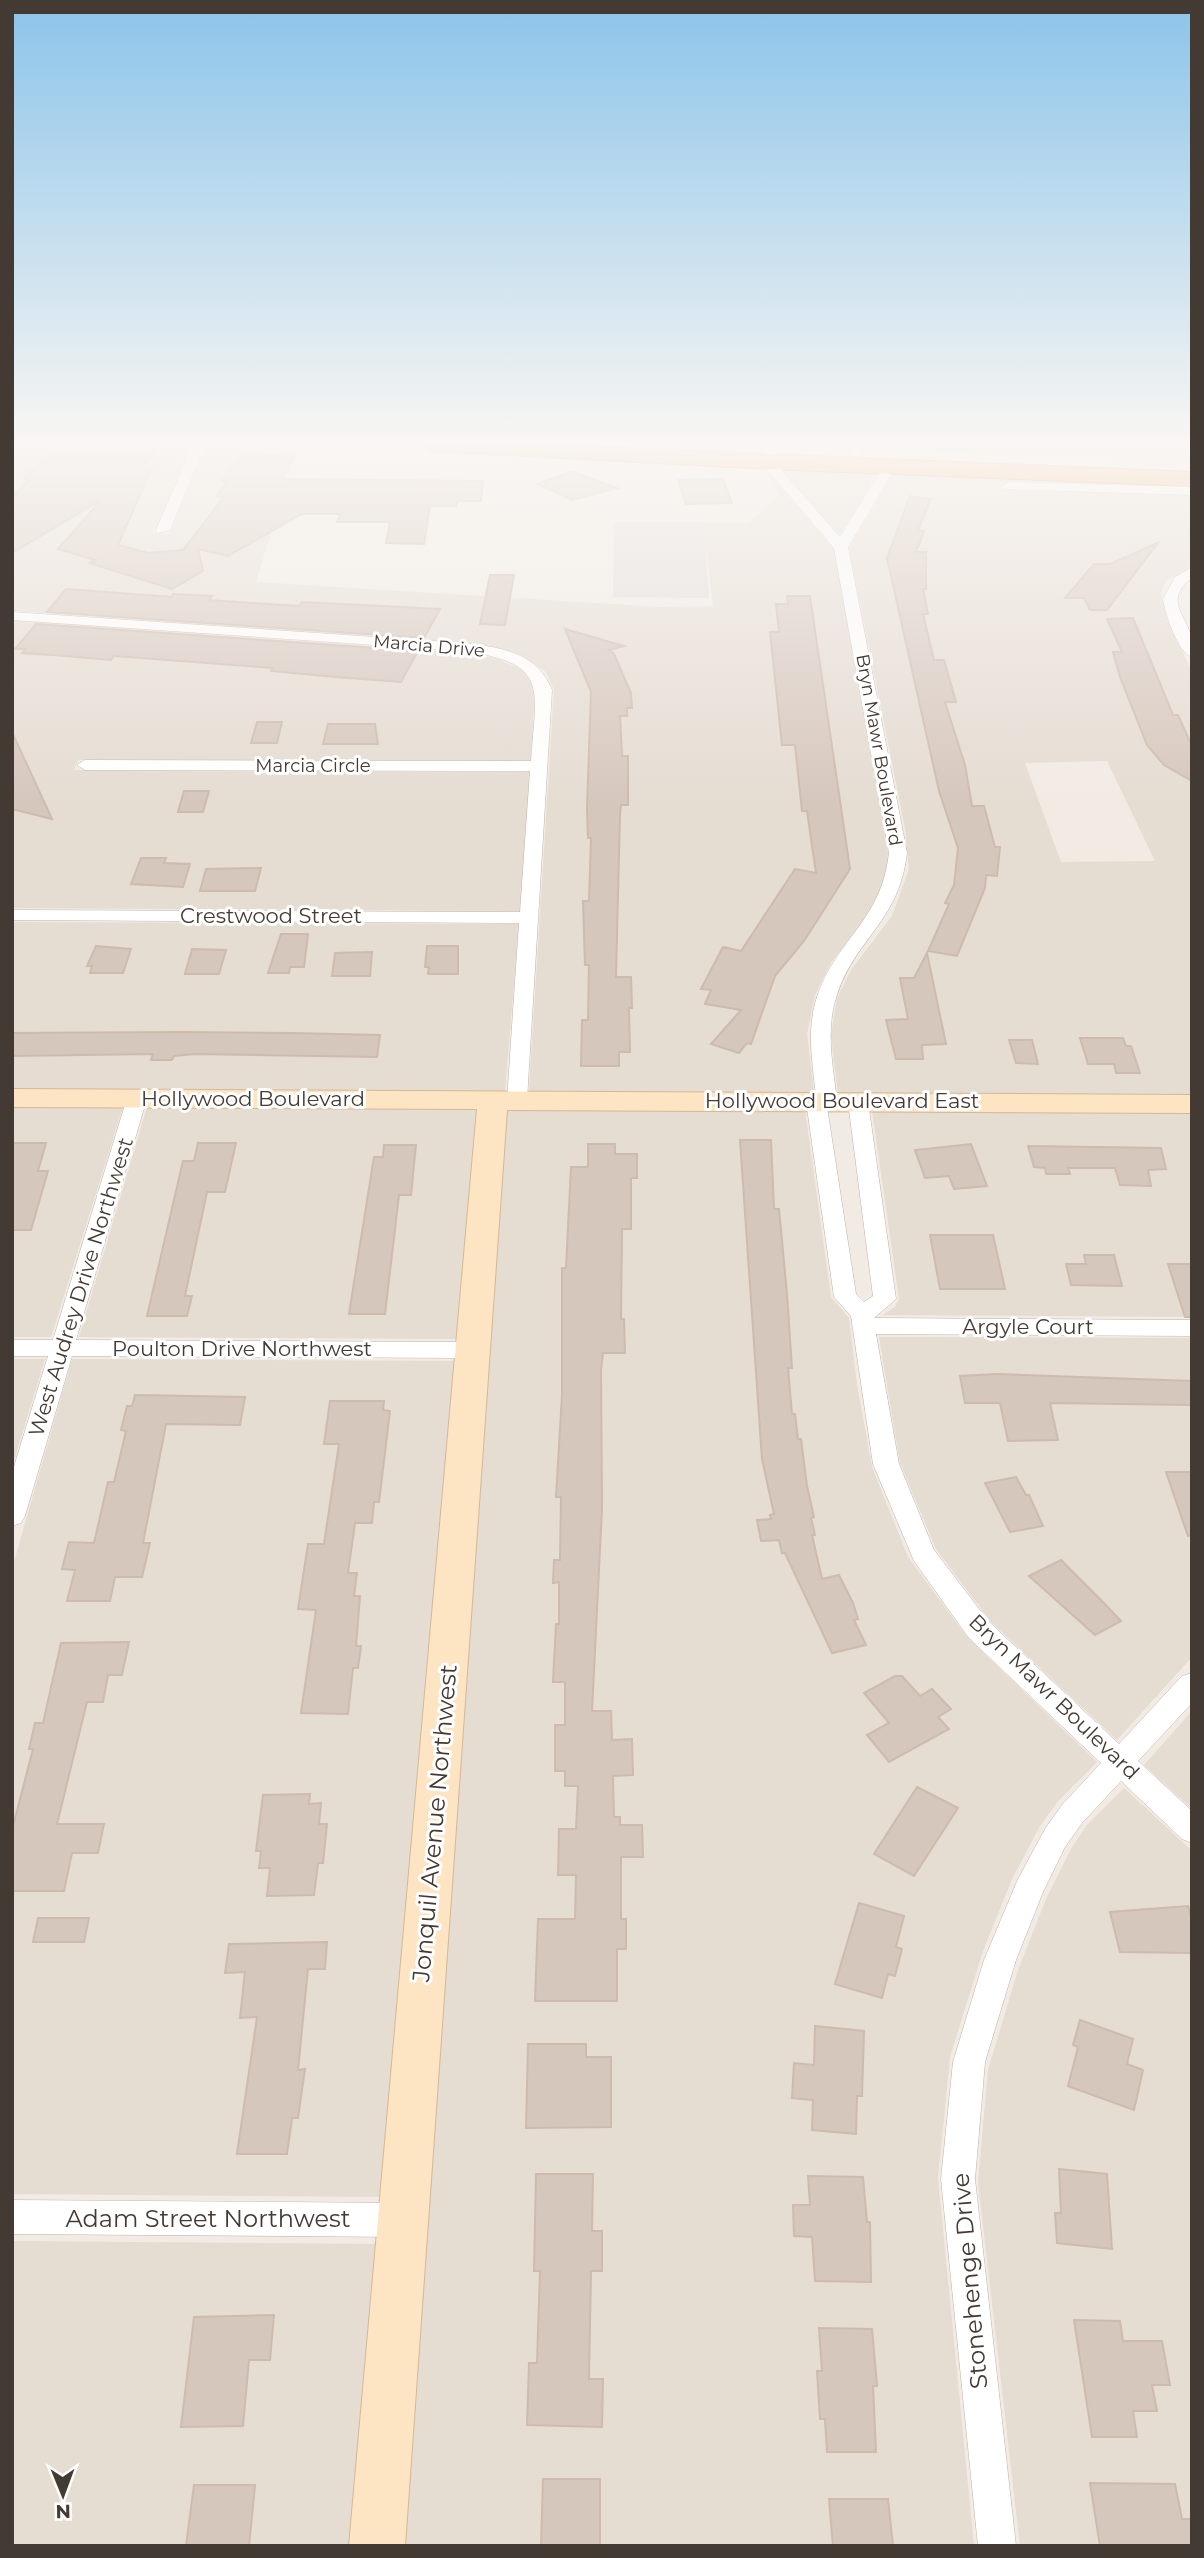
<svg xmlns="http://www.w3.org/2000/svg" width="1204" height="2558" font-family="Montserrat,sans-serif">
	<rect width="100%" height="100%" fill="#f1ebe4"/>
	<g fill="#e5dcd2" fill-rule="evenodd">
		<path d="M12 445H191L153 533 169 534 206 445H298L256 582 660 607 713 606 703 523H748L780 495 764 468 834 549 888 853 885 881 871 911 831 963 815 995 807 1034 814 1093 529 1091 554 690 546 672 522 656 465 643 12 611Z"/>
		<path d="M1057 445H1192V461L1062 456Z"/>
		<path d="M781 469 877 473 839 536Z"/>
		<path d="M893 474 1192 486 1001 483 1003 489 1192 494V565L1166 581 1161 593 1166 616 1192 672V1096L838 1093 831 1035 837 998 851 970 892 916 909 869 905 828 849 548ZM1107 761 1155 861 1061 862 1025 763Z"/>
		<path d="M12 620 461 652 495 658 521 669 530 676 535 690 531 761 78 760 74 770 530 772 520 911 12 908Z"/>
		<path d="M12 922 519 924 505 1091 12 1089Z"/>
		<path d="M12 1106 123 1107 51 1337H12Z"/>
		<path d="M147 1107 480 1108 460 1339 79 1337Z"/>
		<path d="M505 1108 805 1110 831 1297 849 1318 857 1385 872 1467 908 1557 967 1637 1097 1762 1058 1801 1040 1826 1012 1879 983 1951 950 2057 938 2178 974 2546H399Z"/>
		<path d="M872 1110 1192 1113V1317L883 1315 895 1307 899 1299Z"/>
		<path d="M879 1337 1192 1338V1657L1117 1740 991 1622 936 1549 900 1463Z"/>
		<path d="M12 1359H45L12 1467Z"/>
		<path d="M72 1359 458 1361 385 2197 12 2194V1569Z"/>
		<path d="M1192 1711V1809L1144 1765Z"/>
		<path d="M1124 1788 1192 1851V2546H1020L978 2182 988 2070 1018 1970 1046 1899 1071 1849 1086 1826Z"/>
		<path d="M12 2241 381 2244 355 2546H12Z"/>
	</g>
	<path fill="#d7e5ad" d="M931 445H1057L1062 456 933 452Z"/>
	<path fill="#dfdcd9" d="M614 522H704L709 598 613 597Z"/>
	<g fill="#d6c7bd" stroke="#cdbbad" stroke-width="2">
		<path d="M130 445H160L142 468H152L118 545 148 553 183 550 224 497 216 496 228 481H222L242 454 296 456 282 479 483 481 481 501H457L456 506H430L424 544 386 543 390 522H337L340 514H302L228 556 198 549 203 571 172 589 89 563 95 560 58 549 101 500 12 553V497L30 479H24L51 452 121 455Z"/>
		<path d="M569 472H575L617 488 572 500 537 484Z"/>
		<path d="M723 479 732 503 686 504 678 480Z"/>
		<path d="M910 496 931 499 918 530 924 531 916 552H926V589H923L928 614H923L934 660H944L956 702H945L965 765 972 806H984L995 847H1000L997 876 986 875 985 888 957 956 928 951 949 904 945 903 954 885 958 848 939 791 887 558Z"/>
		<path d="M1158 543 1107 610H1090L1084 598H1065L1094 564H1110Z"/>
		<path d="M490 575H514L505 625 480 624Z"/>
		<path d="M66 589 172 597 173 594 212 596 209 600 299 606 302 602 440 609 424 638 47 612Z"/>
		<path d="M787 596H810L850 869 804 941 775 976 751 1044 747 1043 739 1053 711 1044 741 1010 705 1004 711 990 701 989 723 947 741 951 795 869 816 873 807 811H802L795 745H782L770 632H779L776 604H788Z"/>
		<path d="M1133 618 1173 715H1178L1192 746V781L1164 765 1147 745 1120 677 1113 652H1122L1107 619Z"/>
		<path d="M36 624 418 651 401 682 335 677 271 671 273 668 114 656 111 660 53 655 22 653 25 649H15Z"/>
		<path d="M565 629 624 646 609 650 614 654 631 693 632 708H627V716H620L622 756H628V805H621L620 814 616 977H631L632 1008H629L630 1052H619V1066H581L582 1020H588L589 965H585L583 901H589L591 838H588L587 807 591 692Z"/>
		<path d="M257 722H282L277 743H251Z"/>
		<path d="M328 724H375L378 744H323Z"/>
		<path d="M12 732 52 819 12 809Z"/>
		<path d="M184 791H209L203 812H178Z"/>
		<path d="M141 858H166L164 863 190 864 183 887 131 884Z"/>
		<path d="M261 868 255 891H200L206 869Z"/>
		<path d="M281 934H308L304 967H290L289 973H268Z"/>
		<path d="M96 946 131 949 123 973H90L92 966H87Z"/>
		<path d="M427 946H458V974H428L429 967H425Z"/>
		<path d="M192 949 226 950 219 974H185Z"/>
		<path d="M372 952 370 976H332L335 953Z"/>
		<path d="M927 953 946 1044 922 1045 923 1059H896L886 1020 908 1019 900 978H914Z"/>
		<path d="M182 1032 292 1033 380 1035 377 1057 194 1054 174 1056 172 1060H151L153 1054 12 1056V1033Z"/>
		<path d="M1080 1038H1123L1126 1046H1131L1140 1073H1116L1114 1064H1088Z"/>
		<path d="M1009 1040H1032L1038 1064 1016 1063Z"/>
		<path d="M740 1140H771L774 1209H779L787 1294 792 1368H788L792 1414H795L798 1439H801L807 1486 814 1517 811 1518 815 1535H812L822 1579 839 1575 853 1603 858 1619 854 1620 866 1645 832 1653 785 1553H782L779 1540 761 1541 757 1520 771 1519 770 1515 774 1514 762 1459Z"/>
		<path d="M12 1143H46L38 1171H48L31 1230H12Z"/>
		<path d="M198 1143H236L225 1192H207L185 1296H192L187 1316H147L183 1161H194Z"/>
		<path d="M588 1144H615V1154H637V1178H631V1229H622L621 1319H624L625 1353H603L601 1370 602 1509 592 1711H611L612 1740 632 1739 633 1775 613 1776 614 1817H620V1825H642L643 1857H621V1919H626V1949H617V2001H535L538 1919H575L576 1875H558L559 1829H576L578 1786H565V1771H555V1725H565V1682H553L556 1624H559V1582L553 1583 554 1560H560L561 1497H556L562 1395V1268H566L571 1167H588Z"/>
		<path d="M971 1144 987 1186 954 1189 949 1176 925 1178 915 1150Z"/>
		<path d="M384 1145H416L411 1195H399L385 1314H349L374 1157H383Z"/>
		<path d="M1028 1146 1161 1148 1166 1169 1148 1170 1151 1186 1120 1185 1115 1168H1068L1070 1174H1046L1045 1168 1034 1167Z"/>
		<path d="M930 1235H993L1005 1289H940Z"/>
		<path d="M1084 1255H1114L1122 1286 1071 1285 1066 1264H1086Z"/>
		<path d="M1168 1264H1192V1317H1185Z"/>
		<path d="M997 1374 1192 1381V1405L1050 1403 1058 1440 1008 1441 1000 1403H965L960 1376Z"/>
		<path d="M135 1395 245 1397 240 1425 166 1424 143 1543H150L142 1577H115L110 1601H67L75 1570 62 1569 69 1542 94 1543 108 1482H114L126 1431 121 1430 127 1406H132Z"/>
		<path d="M330 1401H384L383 1410 390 1411 379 1502H374L372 1523H355L348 1573H357L354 1596H360L356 1646H361L358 1668H353L348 1714 301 1713 316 1610 298 1609 308 1544H324L339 1444H324Z"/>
		<path d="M1166 1472H1192V1535L1188 1536Z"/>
		<path d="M1016 1477 1026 1495H1029L1043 1526 1010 1532 985 1483Z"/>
		<path d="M1061 1560 1101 1600 1121 1621 1095 1635 1029 1576Z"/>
		<path d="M129 1642 122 1675H108L103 1702H87L57 1824H104L98 1853H72L64 1891H12V1830L33 1749H29L35 1723H43L61 1643Z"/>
		<path d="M895 1676H902L920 1696 932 1689 951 1709 938 1717 949 1729 889 1762 867 1735 889 1723 864 1693Z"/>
		<path d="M917 1787 958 1808 914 1876 874 1854Z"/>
		<path d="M310 1794 309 1804 321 1803 319 1824H327L323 1863H318L314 1895 267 1896 270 1868H259L261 1851H256L263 1795Z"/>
		<path d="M859 1903 904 1916 896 1947 902 1949 895 1976 888 1974 882 1998 835 1984Z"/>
		<path d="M1188 1906 1192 1921V1953L1120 1952 1110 1912Z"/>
		<path d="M38 1918H89L84 1942H33Z"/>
		<path d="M327 1942 325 1969H308L298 2070 305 2069 298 2118H292L287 2154H237L257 2017 240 2018 245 1972 225 1973 229 1944Z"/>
		<path d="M1080 2020 1133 2039 1127 2064 1143 2070 1134 2110 1068 2086 1078 2047 1073 2045Z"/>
		<path d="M815 2026 864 2031 862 2096H857L856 2134 812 2130 813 2100 792 2098 794 2063 814 2065Z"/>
		<path d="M528 2044H586V2057H611V2127L526 2128Z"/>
		<path d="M1059 2169 1107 2174 1112 2249 1057 2243 1055 2213H1061Z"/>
		<path d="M536 2174H593L592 2231H602V2271H591L589 2379H603L602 2427 527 2425 529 2363H537L540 2271H534Z"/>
		<path d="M808 2176 863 2177 867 2222H870L871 2282 815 2281 812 2237 794 2236 793 2205H810Z"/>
		<path d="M274 2315 270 2360H249L243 2426 181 2427 194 2317Z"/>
		<path d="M1074 2320 1120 2321 1123 2341H1162L1170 2385H1152L1157 2411H1133L1137 2437H1092Z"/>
		<path d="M819 2328 872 2329 877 2386H873L876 2452H827L825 2419H820L817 2371H822Z"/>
		<path d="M543 2479H600V2546H541Z"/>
		<path d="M1090 2483 1175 2484 1182 2519H1192V2546H1100Z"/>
		<path d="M194 2485H255L249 2546H186Z"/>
		<path d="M829 2499H888L893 2546H833Z"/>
	</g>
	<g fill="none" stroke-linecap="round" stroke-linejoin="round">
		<g stroke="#bfb4aa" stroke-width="1">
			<g id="street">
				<path d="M193 445H205L170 530 158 533 156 530Z"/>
				<path d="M764 445H776L774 462 840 537 884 465 895 468 848 547 907 853C899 922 856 937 837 995 825 1029 833 1066 837 1101L827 1107 856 1294 864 1302 873 1296 848 1102 858 1096 868 1102 896 1299 874 1318 1192 1320V1336L876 1334 899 1464 934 1550 989 1622 1119 1744 1182 1676 1192 1673V1703L1138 1761 1192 1811V1843L1182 1839 1121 1781 1082 1823 1065 1847 1043 1892 1016 1960 985 2062 975 2179 1016 2546H978L941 2179 953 2062 984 1960 1018 1879 1045 1829 1062 1805 1101 1763 969 1638 914 1561 873 1464 851 1316 834 1297 806 1101 816 1095C812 1061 806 1027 818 994 839 937 881 921 889 853L834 548 762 463Z"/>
				<path d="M850 445H862L861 456H853Z"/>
				<path d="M1009 482 1192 487V495L1004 489 1002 486Z"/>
				<path d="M1192 567V578C1162 600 1188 616 1192 640 1193 645 1192 652 1192 657 1178 653 1165 613 1163 599L1175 577Z"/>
				<path d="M12 612 463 643C499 647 537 652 552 690L527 1100 524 1104H510L507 1100 519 923 12 920V910L520 912 530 771 85 770 77 765 85 760 531 761C536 687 550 663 463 651L12 620Z"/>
				<path d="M137 1092 147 1098 76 1340 473 1342 481 1344 485 1350 481 1356 473 1358 72 1356 25 1516 21 1523 12 1526V1473L48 1356H12V1340H53L127 1098Z"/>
				<path d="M12 2200 403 2203 415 2208 420 2220 415 2232 403 2237 12 2234Z"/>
			</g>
		</g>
		<g stroke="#d4b897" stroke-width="2">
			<path id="secondary" d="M12 1089 1192 1095V1113L507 1110 405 2546H349L477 1109 12 1107Z"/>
		</g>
		<g stroke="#d87e37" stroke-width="2">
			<path id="highway" d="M421 445H553L1192 472V486L768 469 432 451Z"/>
		</g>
		<use href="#street" fill="#fff" fill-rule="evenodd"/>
		<use href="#secondary" fill="#fde4c2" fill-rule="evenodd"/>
		<use href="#highway" fill="#faad67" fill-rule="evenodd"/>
	</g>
	<linearGradient id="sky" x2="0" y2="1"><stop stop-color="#8bc4ea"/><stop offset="0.55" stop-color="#f9f6f3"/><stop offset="1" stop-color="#f9f6f3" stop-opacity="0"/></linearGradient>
	<rect width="1204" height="803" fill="url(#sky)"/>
	<g text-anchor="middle" stroke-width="6" stroke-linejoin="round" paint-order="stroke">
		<g font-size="18" fill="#433a34" stroke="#fff">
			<text transform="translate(429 646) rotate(5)" y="6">Marcia Drive</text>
			<text transform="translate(879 750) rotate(80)" y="6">Bryn Mawr Boulevard</text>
			<text x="313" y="772">Marcia Circle</text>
		</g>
		<g font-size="21" fill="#433a34" stroke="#fff">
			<text x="271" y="923">Crestwood Street</text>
			<text x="253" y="1106">Hollywood Boulevard</text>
			<text x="842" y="1108">Hollywood Boulevard East</text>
			<text transform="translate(81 1287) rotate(-73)" y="7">West Audrey Drive Northwest</text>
			<text x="1028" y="1334">Argyle Court</text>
			<text x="242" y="1356">Poulton Drive Northwest</text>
			<text transform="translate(1054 1697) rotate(44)" y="7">Bryn Mawr Boulevard</text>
		</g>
		<g font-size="24" fill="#433a34" stroke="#fff">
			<text transform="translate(435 1823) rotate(-85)" y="8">Jonquil Avenue Northwest</text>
			<text x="208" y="2227">Adam Street Northwest</text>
			<text transform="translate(970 2281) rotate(-95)" y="8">Stonehenge Drive</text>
		</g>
	</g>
	<rect width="1204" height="2558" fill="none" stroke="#433a34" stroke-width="28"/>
	<g transform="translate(63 2495) rotate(179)" stroke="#ffffff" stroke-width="5" paint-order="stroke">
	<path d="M0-5L12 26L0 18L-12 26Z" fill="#433a34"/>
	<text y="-10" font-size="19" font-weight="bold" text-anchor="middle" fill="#433a34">N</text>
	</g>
</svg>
